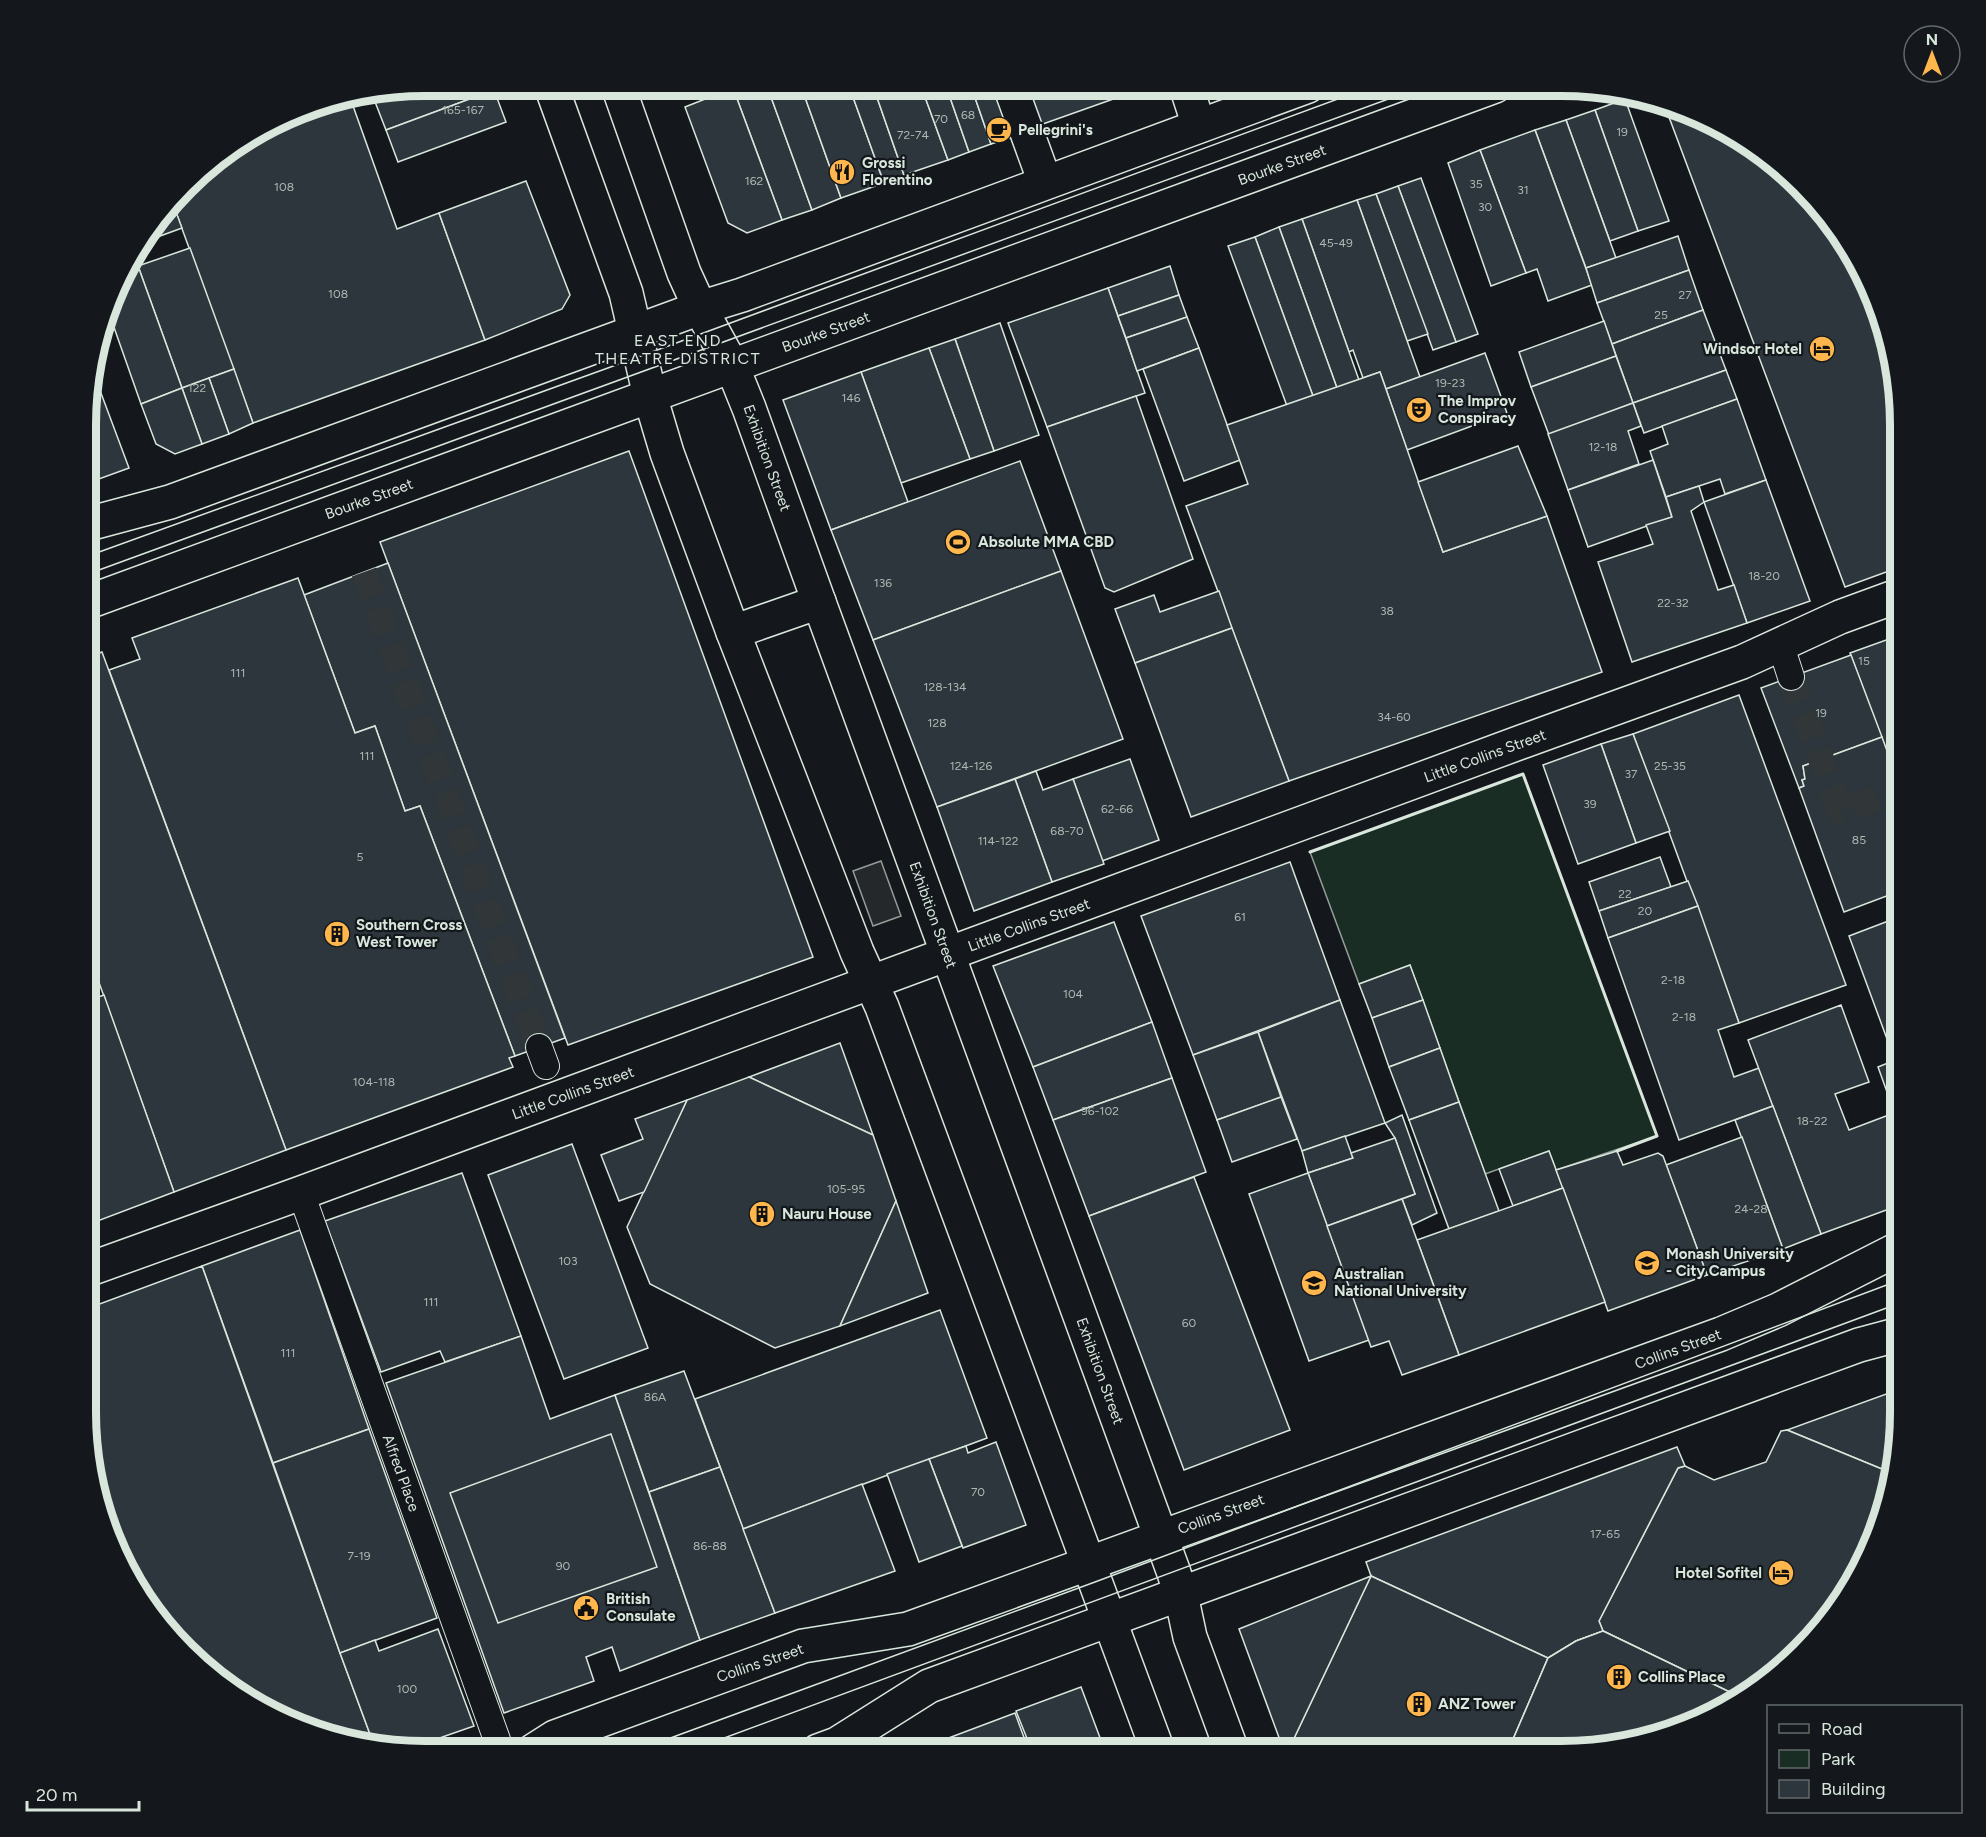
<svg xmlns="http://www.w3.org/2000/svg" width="1986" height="1837" font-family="Figtree,sans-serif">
	<rect width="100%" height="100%" fill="#14181c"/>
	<path fill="#1a2d24" stroke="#939e99" stroke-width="1.5" d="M1523 774 1657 1136 1556 1170 1549 1151 1485 1174 1410 965 1359 984 1310 852Z"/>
	<path fill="#24282b" stroke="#939e99" stroke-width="1.5" d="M881 861 901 916 873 926 853 871Z"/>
	<g fill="#2c363c" stroke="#d8e6dc" stroke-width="1.5">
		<path d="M425 86H493L494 90 386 130 372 94Z"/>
		<path d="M740 86H767L812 210 782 220 733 88Z"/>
		<path d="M767 86H801L841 198 812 210Z"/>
		<path d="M801 86H849L884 183 841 198Z"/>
		<path d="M849 86H873L904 175 884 183Z"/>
		<path d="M873 86H921L948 160 904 175Z"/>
		<path d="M921 86H946L969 152 948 160Z"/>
		<path d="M946 86H971L991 144 969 152Z"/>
		<path d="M971 86H993L1012 137 991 144Z"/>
		<path d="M1026 86H1150L1040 125Z"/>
		<path d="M733 88 782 220 747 233 728 223 685 107Z"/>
		<path d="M494 90 506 122 398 162 386 130Z"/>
		<path d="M352 98V103L397 229 439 213 485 340 253 423 173 204 201 170 316 104Z"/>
		<path d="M1625 99 1669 221 1638 231 1595 110Z"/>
		<path d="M1666 109 1711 121 1816 201 1875 295 1900 402V567L1845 587Z"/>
		<path d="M1595 110 1638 231 1610 241 1566 120Z"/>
		<path d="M1566 120 1616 258 1586 268 1535 130Z"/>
		<path d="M1535 130 1592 285 1548 301 1537 269 1526 273 1480 150Z"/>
		<path d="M1480 150 1526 273 1491 286 1448 163Z"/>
		<path d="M1421 178 1478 334 1456 342 1398 186Z"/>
		<path d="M526 181 570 295 562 309 485 340 439 213Z"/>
		<path d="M1398 186 1456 342 1433 350 1376 194Z"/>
		<path d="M1376 194 1428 334 1407 341 1357 200Z"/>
		<path d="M1357 200 1420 377 1386 389 1380 372 1363 378 1353 350 1349 352 1302 219Z"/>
		<path d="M173 204 182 228 141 243Z"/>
		<path d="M1302 219 1359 380 1337 388 1279 227Z"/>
		<path d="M1279 227 1337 388 1313 396 1255 237Z"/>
		<path d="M1678 236 1689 270 1597 303 1586 268Z"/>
		<path d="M1255 237 1313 396 1287 406 1228 246Z"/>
		<path d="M190 248 234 369 182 388 138 266Z"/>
		<path d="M138 266 182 388 141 404 110 316 126 270Z"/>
		<path d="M1170 266 1179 295 1118 316 1108 288Z"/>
		<path d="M1689 270 1703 310 1612 344 1597 303Z"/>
		<path d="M1108 288 1145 393 1047 427 1008 323Z"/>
		<path d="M1179 295 1187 317 1126 338 1118 316Z"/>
		<path d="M1703 310 1726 370 1633 403 1612 344Z"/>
		<path d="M1187 317 1199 348 1137 371 1126 338Z"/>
		<path d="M1604 321 1616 356 1531 387 1519 352Z"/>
		<path d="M1000 323 1039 435 994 451 955 339Z"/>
		<path d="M955 339 994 451 970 459 929 348Z"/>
		<path d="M929 348 970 459 901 483 861 372Z"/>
		<path d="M1199 348 1240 460 1184 481 1143 369Z"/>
		<path d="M1485 353 1507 413 1407 450 1386 389Z"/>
		<path d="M1616 356 1633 403 1549 435 1531 387Z"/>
		<path d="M92 369 129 468 88 483V380Z"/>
		<path d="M234 369 253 423 229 434 209 378Z"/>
		<path d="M1726 370 1737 399 1644 433 1633 403Z"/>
		<path d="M861 372 908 502 831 530 783 400Z"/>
		<path d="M1380 372 1443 552 1547 516 1602 672 1289 781 1186 506 1248 484 1227 425Z"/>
		<path d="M209 378 229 434 202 444 182 388Z"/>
		<path d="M182 388 202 444 175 454 156 444 141 404Z"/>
		<path d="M1136 396 1193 559 1114 592 1105 588 1047 427Z"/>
		<path d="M1737 399 1766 480 1725 494 1720 479 1666 497 1650 451 1668 444 1662 426Z"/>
		<path d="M1633 403 1641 426 1628 431 1639 464 1568 490 1548 434Z"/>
		<path d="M1518 446 1547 516 1443 552 1418 482Z"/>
		<path d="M629 451 813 957 568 1045 380 542Z"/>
		<path d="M1653 460 1672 517 1588 547 1568 490Z"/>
		<path d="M1020 461 1061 571 873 640 831 530Z"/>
		<path d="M1766 480 1810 601 1747 623 1704 502Z"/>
		<path d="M1699 486 1704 502 1691 511 1718 590 1734 585 1747 623 1632 662 1598 562 1653 544 1646 525 1672 517 1666 497Z"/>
		<path d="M388 563 565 1038 515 1056 420 806 405 811 375 726 355 733 304 595Z"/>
		<path d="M1061 571 1123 739 937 807 873 640Z"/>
		<path d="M298 578 355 733 375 726 405 811 420 806 515 1056 509 1058 513 1067 286 1150 109 670 140 659 132 638Z"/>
		<path d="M1219 591 1232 628 1135 663 1115 609 1154 595 1160 612Z"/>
		<path d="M1232 628 1289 781 1191 817 1135 663Z"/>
		<path d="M1900 635V778L1897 779 1850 653Z"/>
		<path d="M102 652 286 1150 174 1192 87 949 88 657Z"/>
		<path d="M1851 655 1882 737 1803 766 1805 779 1802 780 1804 786 1799 788 1761 688Z"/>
		<path d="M1739 695 1846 985 1739 1023 1633 734Z"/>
		<path d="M1633 734 1670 831 1636 843 1601 744Z"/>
		<path d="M1882 737 1900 787V891L1844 912 1799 788 1804 786 1802 780 1805 779 1803 766Z"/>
		<path d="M1601 744 1636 843 1578 864 1543 765Z"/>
		<path d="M1130 759 1159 840 1102 861 1073 779Z"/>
		<path d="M1036 771 1043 790 1073 779 1104 864 1052 882 1015 779Z"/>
		<path d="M1015 779 1052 882 974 911 937 807Z"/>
		<path d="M1660 857 1671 887 1599 911 1589 882Z"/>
		<path d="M1290 862 1340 1000 1193 1055 1141 916Z"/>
		<path d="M1688 881 1698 906 1608 938 1599 911Z"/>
		<path d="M1698 906 1739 1023 1718 1030 1734 1077 1759 1068 1773 1106 1679 1140 1608 938Z"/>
		<path d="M1891 920 1900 940V1044L1890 1047 1849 936Z"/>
		<path d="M1114 922 1152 1022 1033 1067 993 966Z"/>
		<path d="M87 949 99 981 87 985Z"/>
		<path d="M1410 965 1423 1000 1372 1018 1359 984Z"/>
		<path d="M104 995 174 1192 87 1225V1001Z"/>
		<path d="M1340 1000 1385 1123 1302 1151 1258 1032Z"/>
		<path d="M1423 1000 1440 1048 1389 1067 1372 1018Z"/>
		<path d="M1841 1005 1869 1082 1835 1094 1849 1130 1894 1113 1900 1129V1205L1821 1234 1748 1040Z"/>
		<path d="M1152 1022 1172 1078 1053 1120 1033 1067Z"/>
		<path d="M1258 1032 1281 1097 1217 1120 1193 1055Z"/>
		<path d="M840 1043 873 1135 749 1077Z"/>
		<path d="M1440 1048 1459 1102 1409 1120 1389 1067Z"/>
		<path d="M1900 1058V1099L1891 1103 1878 1067Z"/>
		<path d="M749 1077 873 1135 896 1201 840 1326 775 1348 650 1284 627 1227 687 1100Z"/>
		<path d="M1172 1078 1206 1172 1089 1216 1053 1120Z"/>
		<path d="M1281 1097 1297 1139 1232 1162 1217 1120Z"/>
		<path d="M687 1100 644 1192 619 1201 601 1155 643 1139 635 1119Z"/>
		<path d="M1459 1102 1499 1211 1449 1229 1409 1120Z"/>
		<path d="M1773 1106 1821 1234 1783 1249 1735 1120Z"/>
		<path d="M1402 1115 1437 1213 1412 1225 1402 1199 1415 1194 1395 1138 1385 1123Z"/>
		<path d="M1345 1136 1353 1158 1308 1173 1302 1151Z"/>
		<path d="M1742 1137 1783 1249 1707 1275 1666 1165Z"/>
		<path d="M1395 1138 1415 1194 1327 1226 1308 1173 1353 1158 1351 1153Z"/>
		<path d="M572 1144 648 1348 564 1379 488 1175Z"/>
		<path d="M1549 1151 1563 1188 1513 1206 1499 1169Z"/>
		<path d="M1617 1151 1623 1165 1658 1153 1663 1156 1707 1275 1608 1311 1556 1170Z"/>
		<path d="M462 1173 521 1336 445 1362 440 1351 381 1372 325 1221Z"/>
		<path d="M1308 1173 1369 1340 1309 1361 1249 1194Z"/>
		<path d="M1194 1177 1290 1430 1184 1470 1089 1216Z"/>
		<path d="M1563 1188 1605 1302 1459 1355 1417 1240Z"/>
		<path d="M1402 1199 1459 1355 1402 1375 1389 1341 1371 1347 1327 1226Z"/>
		<path d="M896 1201 928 1293 840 1326Z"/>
		<path d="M300 1230 369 1429 273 1463 202 1266Z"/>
		<path d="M202 1266 340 1653 374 1745 337 1740 315 1732 314 1728 310 1730 275 1717 170 1636 111 1542 86 1434V1309Z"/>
		<path d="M940 1310 987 1438 743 1529 695 1399Z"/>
		<path d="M521 1336 550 1419 615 1395 700 1640 620 1671 612 1647 586 1657 594 1681 504 1713 386 1383Z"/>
		<path d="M684 1371 720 1467 649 1492 615 1395Z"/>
		<path d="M1900 1389V1412L1894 1474 1787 1430Z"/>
		<path d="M369 1429 437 1618 340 1653 273 1463Z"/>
		<path d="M1787 1430 1894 1474 1866 1562 1785 1667 1738 1696 1603 1631 1599 1621 1678 1468 1685 1466 1714 1480 1766 1462 1781 1431Z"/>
		<path d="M611 1434 657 1567 498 1623 450 1493Z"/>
		<path d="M996 1442 1026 1525 963 1548 929 1459 966 1446 968 1453Z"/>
		<path d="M1677 1447 1685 1466 1678 1468 1599 1621 1603 1631 1576 1641 1548 1658 1371 1576 1366 1562Z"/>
		<path d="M929 1459 962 1546 919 1562 887 1474Z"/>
		<path d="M720 1467 775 1613 700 1640 649 1492Z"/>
		<path d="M862 1484 895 1571 775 1613 743 1529Z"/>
		<path d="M1371 1576 1548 1658 1508 1751H1288Z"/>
		<path d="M1371 1576 1288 1751H1284L1239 1629Z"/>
		<path d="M438 1629 474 1726 408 1749 374 1745 340 1653 375 1640 379 1651Z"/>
		<path d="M1603 1631 1738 1696 1691 1726 1583 1751H1508L1548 1658 1576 1641Z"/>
		<path d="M1603 1631 1738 1696 1691 1726 1583 1751H1508L1548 1658 1576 1641Z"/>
		<path d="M1081 1687 1105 1751H1032L1016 1711Z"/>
		<path d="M1015 1713 1029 1751H914Z"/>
	</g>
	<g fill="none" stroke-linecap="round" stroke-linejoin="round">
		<g stroke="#313739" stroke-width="26" stroke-dasharray="26 13" stroke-linecap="butt">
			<path d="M364 572 539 1047"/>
			<path d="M1791 677 1840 811 1900 791"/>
		</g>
		<g stroke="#d8e6dc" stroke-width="28">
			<g id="pedestrian">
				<path d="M1781 646 1791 677"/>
				<path d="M539 1047 546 1066"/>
				<path d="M301 1193 501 1751"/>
			</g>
		</g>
		<g stroke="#d8e6dc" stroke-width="36">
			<g id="minor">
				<path d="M1010 86 1045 182"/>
				<path d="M1186 86 1199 126"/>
				<path d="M87 1270 301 1193 1524 741 1742 662 1840 617 1900 595"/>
			</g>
		</g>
		<g stroke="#d8e6dc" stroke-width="36">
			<g id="tertiary">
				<path d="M551 86 626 293 650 396 667 453 733 632 857 952 882 1007 1158 1751"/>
				<path d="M618 86 684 273 700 308 732 366 749 408 819 602 1174 1573 1181 1595 1190 1637 1232 1751"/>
				<path d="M88 524 170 502 700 308 742 295 1308 86"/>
				<path d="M88 602 1495 86"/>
				<path d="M733 632 819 602"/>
				<path d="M533 1751 555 1737 803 1646 908 1629 1721 1334 1778 1310 1900 1248"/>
				<path d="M818 1751 837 1744 929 1686 1859 1345 1900 1334"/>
			</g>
		</g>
		<use href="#pedestrian" stroke="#14181c" stroke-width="26"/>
		<use href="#minor" stroke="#14181c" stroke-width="33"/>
		<use href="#tertiary" stroke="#14181c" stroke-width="33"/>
		<g stroke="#d8e6dc" stroke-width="1.5">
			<path d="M88 556 641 356 1373 86"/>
			<path d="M88 574 1424 86"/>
			<path d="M635 1751 1095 1582 1900 1280"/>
			<path d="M689 1751 1900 1303"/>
		</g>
		<path stroke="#d8e6dc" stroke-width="3" d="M1310 852 1523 774 1657 1136 1617 1151"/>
	</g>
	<defs>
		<g id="cafe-disc" transform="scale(1.35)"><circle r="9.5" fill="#ffb74d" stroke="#14181c"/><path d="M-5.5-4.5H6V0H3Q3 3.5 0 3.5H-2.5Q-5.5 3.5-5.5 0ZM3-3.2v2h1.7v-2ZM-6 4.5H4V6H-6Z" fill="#111"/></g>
		<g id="restaurant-disc" transform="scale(1.35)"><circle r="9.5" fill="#ffb74d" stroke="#14181c"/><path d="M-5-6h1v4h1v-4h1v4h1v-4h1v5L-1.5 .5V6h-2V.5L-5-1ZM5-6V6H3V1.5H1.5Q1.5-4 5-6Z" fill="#111"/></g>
		<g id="hotel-disc" transform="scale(1.35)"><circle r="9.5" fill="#ffb74d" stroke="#14181c"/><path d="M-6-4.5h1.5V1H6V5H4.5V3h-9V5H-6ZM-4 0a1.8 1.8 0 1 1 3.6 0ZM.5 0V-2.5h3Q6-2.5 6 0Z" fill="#111"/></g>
		<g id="theatre-disc" transform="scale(1.35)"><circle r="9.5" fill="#ffb74d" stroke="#14181c"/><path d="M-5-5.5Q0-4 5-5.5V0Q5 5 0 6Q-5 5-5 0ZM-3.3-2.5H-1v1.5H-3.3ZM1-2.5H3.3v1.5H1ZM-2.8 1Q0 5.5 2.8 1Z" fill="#111"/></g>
		<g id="stadium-disc" transform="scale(1.35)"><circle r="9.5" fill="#ffb74d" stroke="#14181c"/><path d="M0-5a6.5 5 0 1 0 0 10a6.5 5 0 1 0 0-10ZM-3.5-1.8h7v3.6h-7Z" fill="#111"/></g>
		<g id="building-disc" transform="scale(1.35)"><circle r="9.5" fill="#ffb74d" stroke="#14181c"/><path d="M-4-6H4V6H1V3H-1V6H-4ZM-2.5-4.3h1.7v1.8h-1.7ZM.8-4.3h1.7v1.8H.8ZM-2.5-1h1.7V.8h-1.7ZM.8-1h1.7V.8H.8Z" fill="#111"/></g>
		<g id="university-disc" transform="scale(1.35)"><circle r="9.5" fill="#ffb74d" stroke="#14181c"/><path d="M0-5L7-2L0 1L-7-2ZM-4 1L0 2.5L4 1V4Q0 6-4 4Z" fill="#111"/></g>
		<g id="civic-disc" transform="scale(1.35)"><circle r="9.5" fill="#ffb74d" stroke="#14181c"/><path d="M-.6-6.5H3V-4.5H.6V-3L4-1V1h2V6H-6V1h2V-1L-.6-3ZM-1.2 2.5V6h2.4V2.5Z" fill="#111"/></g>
	</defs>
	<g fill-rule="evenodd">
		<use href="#cafe-disc" x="999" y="130"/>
		<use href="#restaurant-disc" x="842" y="172"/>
		<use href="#hotel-disc" x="1822" y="349"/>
		<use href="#theatre-disc" x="1419" y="410"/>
		<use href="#stadium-disc" x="958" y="542"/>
		<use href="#building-disc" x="337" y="934"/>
		<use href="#building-disc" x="762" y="1214"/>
		<use href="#university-disc" x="1647" y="1263"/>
		<use href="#university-disc" x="1314" y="1283"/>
		<use href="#hotel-disc" x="1781" y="1573"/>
		<use href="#civic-disc" x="586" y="1608"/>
		<use href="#building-disc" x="1619" y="1677"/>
		<use href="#building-disc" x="1419" y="1704"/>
	</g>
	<g text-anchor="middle" stroke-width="4.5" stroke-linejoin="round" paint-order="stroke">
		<g font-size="12" fill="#adbab4">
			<text x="463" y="114">165-167</text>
			<text x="968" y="119">68</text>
			<text x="941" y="123">70</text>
			<text x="1622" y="136">19</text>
			<text x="913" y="139">72-74</text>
			<text x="754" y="185">162</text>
			<text x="1476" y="188">35</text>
			<text x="284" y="191">108</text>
			<text x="1523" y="194">31</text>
			<text x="1485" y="211">30</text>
			<text x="1336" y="247">45-49</text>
			<text x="338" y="298">108</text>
			<text x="1685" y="299">27</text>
			<text x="1661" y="319">25</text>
			<text x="1450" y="387">19-23</text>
			<text x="197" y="392">122</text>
			<text x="851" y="402">146</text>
			<text x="1603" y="451">12-18</text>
			<text x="1764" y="580">18-20</text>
			<text x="883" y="587">136</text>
			<text x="1673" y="607">22-32</text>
			<text x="1387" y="615">38</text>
			<text x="1864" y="665">15</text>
			<text x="238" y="677">111</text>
			<text x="945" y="691">128-134</text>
			<text x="1821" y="717">19</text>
			<text x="1394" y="721">34-60</text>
			<text x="937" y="727">128</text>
			<text x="367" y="760">111</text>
			<text x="971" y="770">124-126</text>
			<text x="1670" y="770">25-35</text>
			<text x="1631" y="778">37</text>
			<text x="1590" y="808">39</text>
			<text x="1117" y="813">62-66</text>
			<text x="1067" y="835">68-70</text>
			<text x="1859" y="844">85</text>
			<text x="998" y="845">114-122</text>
			<text x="360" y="861">5</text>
			<text x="1625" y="898">22</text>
			<text x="1645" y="915">20</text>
			<text x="1240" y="921">61</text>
			<text x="1673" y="984">2-18</text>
			<text x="1073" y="998">104</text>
			<text x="1684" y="1021">2-18</text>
			<text x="374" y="1086">104-118</text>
			<text x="1100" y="1115">96-102</text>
			<text x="1812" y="1125">18-22</text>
			<text x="846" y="1193">105-95</text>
			<text x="1751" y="1213">24-28</text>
			<text x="568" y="1265">103</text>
			<text x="431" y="1306">111</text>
			<text x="1189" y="1327">60</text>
			<text x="288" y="1357">111</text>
			<text x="655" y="1401">86A</text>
			<text x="978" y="1496">70</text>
			<text x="1605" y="1538">17-65</text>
			<text x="710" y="1550">86-88</text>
			<text x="359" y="1560">7-19</text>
			<text x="563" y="1570">90</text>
			<text x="407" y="1693">100</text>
		</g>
		<g font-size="15" font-weight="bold" fill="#d8e6dc" stroke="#14181c" text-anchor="start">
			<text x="1018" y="135">Pellegrini's</text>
			<text x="862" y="168">Grossi<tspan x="862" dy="17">Florentino</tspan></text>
			<text x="1802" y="354" text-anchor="end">Windsor Hotel</text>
			<text x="1438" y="406">The Improv<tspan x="1438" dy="17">Conspiracy</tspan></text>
			<text x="978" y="547">Absolute MMA CBD</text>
			<text x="356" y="930">Southern Cross<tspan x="356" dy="17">West Tower</tspan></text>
			<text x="782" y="1219">Nauru House</text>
			<text x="1666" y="1259">Monash University<tspan x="1666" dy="17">- City Campus</tspan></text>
			<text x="1334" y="1279">Australian<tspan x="1334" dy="17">National University</tspan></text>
			<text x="1762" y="1578" text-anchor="end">Hotel Sofitel</text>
			<text x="606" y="1604">British<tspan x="606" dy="17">Consulate</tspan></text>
			<text x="1638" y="1682">Collins Place</text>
			<text x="1438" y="1709">ANZ Tower</text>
		</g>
		<g font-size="15" fill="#d8e6dc" stroke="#14181c">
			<text transform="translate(1282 165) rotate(-20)" y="5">Bourke Street</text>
			<text transform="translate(826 332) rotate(-20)" y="5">Bourke Street</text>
			<text transform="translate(767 458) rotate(70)" y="5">Exhibition Street</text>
			<text transform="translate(369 499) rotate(-20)" y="5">Bourke Street</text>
			<text transform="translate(1485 756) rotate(-20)" y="5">Little Collins Street</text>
			<text transform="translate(933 915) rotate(70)" y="5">Exhibition Street</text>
			<text transform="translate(1029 925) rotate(-20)" y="5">Little Collins Street</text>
			<text transform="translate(573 1093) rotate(-20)" y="5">Little Collins Street</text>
			<text transform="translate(1678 1349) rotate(-20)" y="5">Collins Street</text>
			<text transform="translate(1100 1371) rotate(70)" y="5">Exhibition Street</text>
			<text transform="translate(401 1473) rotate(70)" y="5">Alfred Place</text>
			<text transform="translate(1221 1514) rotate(-20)" y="5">Collins Street</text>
			<text transform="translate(760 1663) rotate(-19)" y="5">Collins Street</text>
		</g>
		<g font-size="16" letter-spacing="1.5" fill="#d8e6dc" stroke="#14181c">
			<text x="678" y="346">EAST END<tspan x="678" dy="18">THEATRE DISTRICT</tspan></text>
		</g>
	</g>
	<path d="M0 0H1986V1837H0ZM425 96H1561A329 329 0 0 1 1890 425V1412A329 329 0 0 1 1561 1741H425A329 329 0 0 1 96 1412V425A329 329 0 0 1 425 96Z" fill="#14181c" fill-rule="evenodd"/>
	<path fill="none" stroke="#d8e6dc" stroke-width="8" d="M425 96H1561A329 329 0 0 1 1890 425V1412A329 329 0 0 1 1561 1741H425A329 329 0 0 1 96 1412V425A329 329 0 0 1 425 96Z"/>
	<rect x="1767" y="1705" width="195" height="108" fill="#14181c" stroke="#626a69" stroke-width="1.5"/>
	<rect x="1779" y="1724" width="30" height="9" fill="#14181c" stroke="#626a69" stroke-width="1.5"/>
	<text x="1821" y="1735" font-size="18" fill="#d8e6dc">Road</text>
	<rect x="1779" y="1750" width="30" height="18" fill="#1a2d24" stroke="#626a69" stroke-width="1.5"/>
	<text x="1821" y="1765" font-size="18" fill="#d8e6dc">Park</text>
	<rect x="1779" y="1780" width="30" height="18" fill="#2c363c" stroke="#626a69" stroke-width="1.5"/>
	<text x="1821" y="1795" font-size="18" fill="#d8e6dc">Building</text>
	<g transform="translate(1932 54)"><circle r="28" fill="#14181c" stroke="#626a69" stroke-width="1.5"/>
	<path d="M0-4.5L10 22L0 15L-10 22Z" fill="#ffb74d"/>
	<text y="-9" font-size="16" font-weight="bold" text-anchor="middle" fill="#d8e6dc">N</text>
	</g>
	<path d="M27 1801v9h112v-9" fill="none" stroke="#d8e6dc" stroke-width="3"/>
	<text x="36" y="1801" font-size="18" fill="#d8e6dc" stroke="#14181c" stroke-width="4.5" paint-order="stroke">20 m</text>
</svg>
